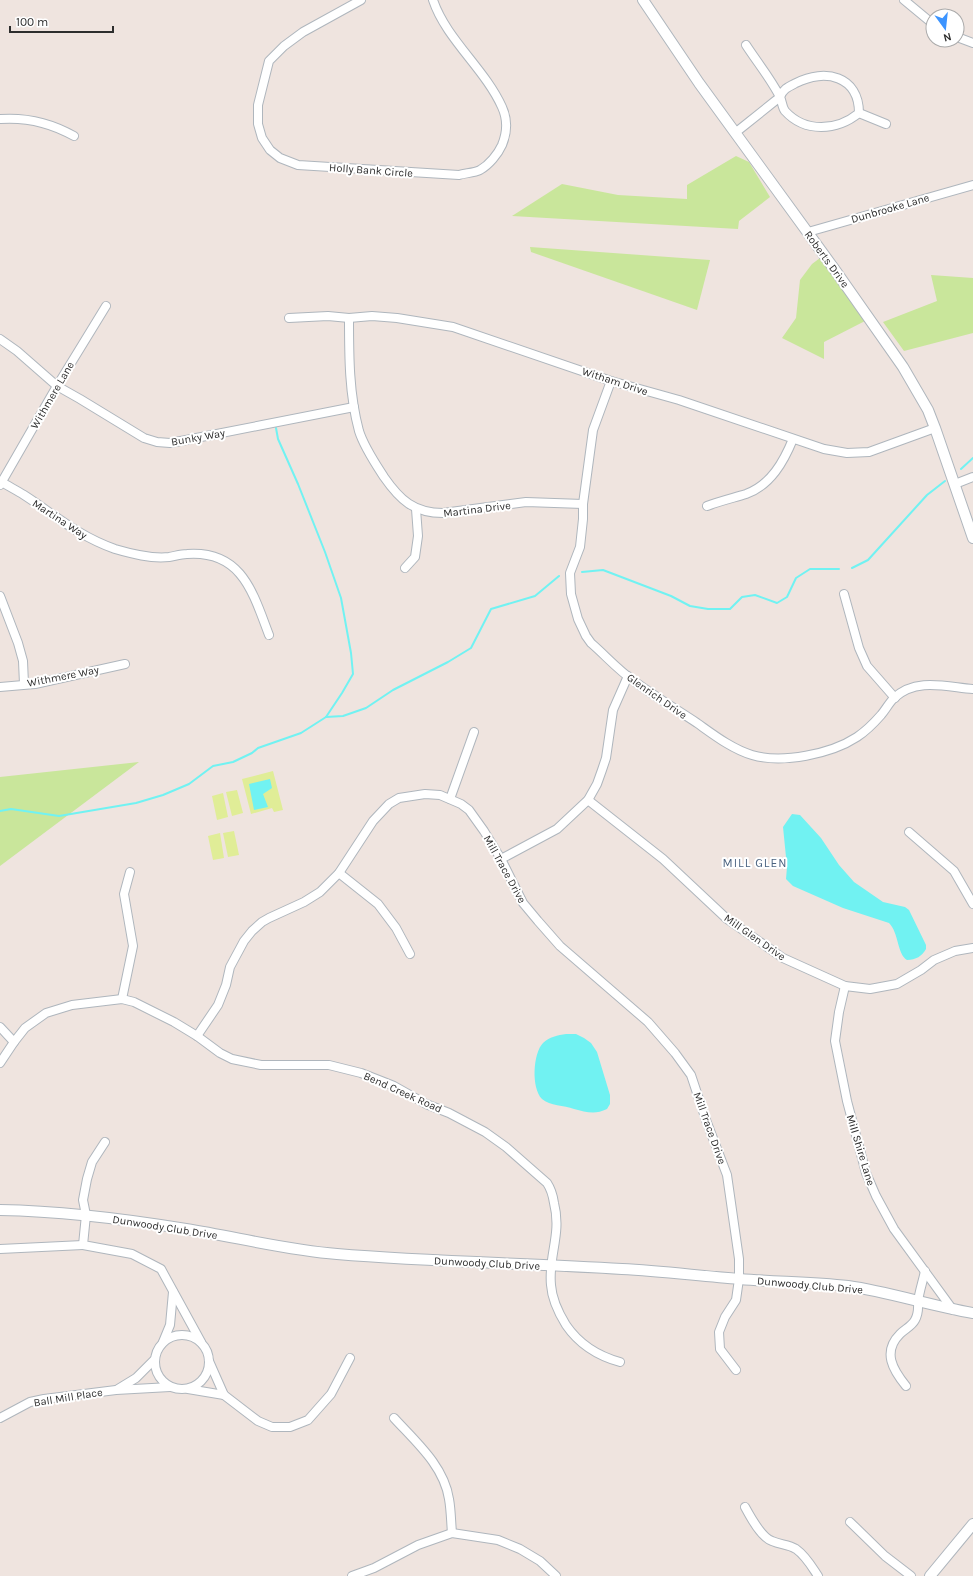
<svg xmlns="http://www.w3.org/2000/svg" width="973" height="1576" font-family="Karla,sans-serif">
	<rect width="100%" height="100%" fill="#efe4df"/>
	<g fill="#c9e69b">
		<path d="M736 156 749 162 770 197 739 221 738 229 512 216 562 184 618 195 687 199V185Z"/>
		<path d="M530 247 710 260 697 310 531 252Z"/>
		<path d="M820 258 865 321 824 342V359L782 338 796 318 800 280 812 264Z"/>
		<path d="M931 275 973 278V333L904 351 883 322 937 301Z"/>
		<path d="M139 762 0 866V777Z"/>
	</g>
	<g fill="#e0ed97">
		<path d="M273 771 283 810 274 812 272 808 251 814 242 779Z"/>
		<path d="M237 790 243 813 232 816 226 792Z"/>
		<path d="M223 793 228 817 217 820 212 796Z"/>
		<path d="M234 831 239 855 228 857 223 833Z"/>
		<path d="M220 833 224 858 213 860 208 836Z"/>
	</g>
	<g fill="#71f2f2">
		<path d="M270 779 272 788 263 794 268 807 254 810 249 784Z"/>
		<path d="M792 814 800 815 821 838 839 865 854 882 883 902 905 907 909 910 926 945V949C922 956 916 960 907 960 897 954 899 933 889 923L843 908 793 886 786 879 787 867 783 827Z"/>
		<path d="M566 1034H576L584 1038 591 1043 597 1052 610 1095V1104L607 1109C595 1115 586 1112 574 1109 564 1105 550 1106 542 1099 531 1088 533 1053 543 1043 549 1037 558 1035 566 1034Z"/>
	</g>
	<g fill="none" stroke-linecap="round" stroke-linejoin="round">
		<g stroke="#71f2f2" stroke-width="2">
			<path d="M961 469 973 458"/>
			<path d="M852 568 868 560 927 495 945 481"/>
			<path d="M582 572 603 570 671 596 690 606 708 609H730L742 597 755 595 777 603 787 597 796 578 810 569H839"/>
			<path d="M326 717 343 716 366 708 393 690 448 662 471 648 491 609 535 596 559 576"/>
			<path d="M0 811 11 809 59 816 136 803 163 795 189 784 213 766 233 762 252 753 258 748 301 733 326 717 342 693 353 674 351 653 341 598 325 552 298 484 278 439 276 428"/>
		</g>
		<g stroke="#afb6bd" stroke-width="10">
			<g id="minor">
				<path d="M361 0 303 32 284 46 269 61 258 105V124L262 138 270 150 280 158 298 165 459 175C465 173 474 173 480 170 489 165 498 154 502 145 507 133 508 120 502 107 485 69 446 39 433 0"/>
				<path d="M904 0 933 24"/>
				<path d="M957 37 973 43"/>
				<path d="M859 113 886 124"/>
				<path d="M0 119C27 117 51 123 74 136"/>
				<path d="M735 133 780 97C783 89 788 87 796 83 825 68 859 76 859 113 837 131 805 133 785 111 782 107 782 101 780 97 771 79 757 62 746 45"/>
				<path d="M808 232 973 185"/>
				<path d="M289 318 328 316 349 318 372 316 397 318 453 327 611 381 679 400 824 449 847 453 869 452 935 428"/>
				<path d="M349 318C349 356 349 394 359 431 364 447 375 463 384 477 400 500 414 513 443 513L526 502 583 504"/>
				<path d="M0 339 17 351 57 386 80 399 144 438 157 442 170 443 186 440 354 407"/>
				<path d="M611 381 593 430 583 504V519L580 547 570 573 571 594 578 619 586 636 591 643C605 655 618 670 634 681 654 696 676 709 697 723 714 735 732 749 752 755 782 764 831 754 857 737 866 731 874 723 881 715 886 709 889 703 894 698 916 677 947 687 973 689"/>
				<path d="M0 481C8 486 16 490 24 495 55 515 78 536 115 549 132 554 151 559 169 557 175 556 181 554 187 554 242 550 253 593 269 635"/>
				<path d="M955 484 973 477"/>
				<path d="M0 485 57 386 106 306"/>
				<path d="M707 506C720 501 733 498 746 494 771 485 784 461 793 439"/>
				<path d="M405 568 415 557 418 536 416 509"/>
				<path d="M844 594 859 648 867 666 895 698"/>
				<path d="M0 596 18 643 23 661 24 684"/>
				<path d="M0 687 35 684 125 664"/>
				<path d="M450 799 474 732"/>
				<path d="M588 800 663 859 727 919 783 958 845 986 870 989 897 984 921 970 934 960 955 951 973 948"/>
				<path d="M909 832 954 871 973 904"/>
				<path d="M501 859 557 829 588 800 597 784 602 770 606 758 613 710 628 676"/>
				<path d="M339 873 378 904 396 928 410 954"/>
				<path d="M845 986 839 1012 835 1041 847 1101 866 1173 876 1196 894 1229 953 1310"/>
				<path d="M122 999 133 946 124 894 130 872"/>
				<path d="M0 1027 14 1042"/>
				<path d="M197 1036 218 1005 226 985 230 967 244 941 252 931 262 922 269 918 304 902 320 892 339 873 373 821 389 804 399 798 425 794 440 795 461 804 469 810 484 831 501 859 523 903 538 921 560 946 648 1022 675 1053 691 1075 706 1120 727 1175 739 1259V1279L736 1300 725 1317 719 1332 720 1349 736 1370"/>
				<path d="M0 1063 14 1042 25 1028 46 1013 72 1005 122 999 134 1002 174 1022 197 1036 220 1053 232 1059 261 1065H329L361 1073 394 1086 426 1104 449 1113 485 1132 506 1147 547 1183C551 1189 553 1196 554 1203 562 1234 548 1256 551 1285 552 1300 558 1312 566 1325 579 1344 598 1356 620 1362"/>
				<path d="M105 1142 92 1162 87 1179 83 1200 86 1215 83 1245 132 1254 161 1269 201 1342"/>
				<path d="M0 1249 83 1245"/>
				<circle cx="182" cy="1362" r="27"/>
				<path d="M163 1342 170 1325 173 1292"/>
				<path d="M209 1361 224 1395 258 1421 272 1427H290L308 1420 331 1394 350 1358"/>
				<path d="M906 1386C893 1370 882 1352 900 1334 905 1329 912 1326 915 1320 919 1313 918 1308 918 1302 919 1292 923 1281 925 1271"/>
				<path d="M118 1389 136 1378 154 1360"/>
				<path d="M188 1389 224 1395"/>
				<path d="M0 1418 30 1402 44 1399 116 1390 170 1387"/>
				<path d="M394 1418C416 1442 444 1466 449 1499 451 1510 451 1522 452 1533"/>
				<path d="M745 1507C751 1518 761 1537 772 1541 781 1545 788 1544 796 1549 806 1556 812 1567 818 1576"/>
				<path d="M850 1522 885 1556 911 1576"/>
				<path d="M352 1576 374 1568 418 1545 452 1533 498 1540 520 1549 540 1561 556 1576"/>
			</g>
		</g>
		<g stroke="#afb6bd" stroke-width="12">
			<g id="tertiary">
				<path d="M643 0 699 83 835 270 903 367 928 410 935 428 973 538"/>
				<path d="M0 1210C62 1211 125 1219 186 1229 236 1237 286 1250 337 1254 432 1262 527 1263 622 1269 661 1271 700 1276 740 1279 776 1282 812 1282 848 1286 890 1292 931 1306 973 1313"/>
				<path d="M930 1576 973 1524"/>
			</g>
		</g>
		<use href="#minor" stroke="#fff" stroke-width="8"/>
		<use href="#tertiary" stroke="#fff" stroke-width="10"/>
	</g>
	<g text-anchor="middle" stroke-width="4" stroke-linejoin="round" paint-order="stroke">
		<g font-size="11" fill="#2d2d2d" stroke="#fff">
			<text transform="translate(371 170) rotate(4)" y="4">Holly Bank Circle</text>
			<text transform="translate(890 208) rotate(-16)" y="4">Dunbrooke Lane</text>
			<text transform="translate(827 259) rotate(54)" y="4">Roberts Drive</text>
			<text transform="translate(615 381) rotate(18)" y="4">Witham Drive</text>
			<text transform="translate(52 395) rotate(-60)" y="4">Withmere Lane</text>
			<text transform="translate(198 437) rotate(-10)" y="4">Bunky Way</text>
			<text transform="translate(477 509) rotate(-7)" y="4">Martina Drive</text>
			<text transform="translate(60 519) rotate(33)" y="4">Martina Way</text>
			<text transform="translate(63 676) rotate(-11)" y="4">Withmere Way</text>
			<text transform="translate(657 696) rotate(35)" y="4">Glenrich Drive</text>
			<text transform="translate(505 869) rotate(61)" y="4">Mill Trace Drive</text>
			<text transform="translate(755 937) rotate(35)" y="4">Mill Glen Drive</text>
			<text transform="translate(403 1092) rotate(24)" y="4">Bend Creek Road</text>
			<text transform="translate(710 1128) rotate(70)" y="4">Mill Trace Drive</text>
			<text transform="translate(861 1150) rotate(73)" y="4">Mill Shire Lane</text>
			<text transform="translate(165 1227) rotate(9)" y="4">Dunwoody Club Drive</text>
			<text transform="translate(487 1263) rotate(3)" y="4">Dunwoody Club Drive</text>
			<text transform="translate(810 1285) rotate(5)" y="4">Dunwoody Club Drive</text>
			<text transform="translate(68 1397) rotate(-9)" y="4">Ball Mill Place</text>
		</g>
		<g font-size="12" letter-spacing="1" fill="#4b6380" stroke="#fff">
			<text x="755" y="867">MILL GLEN</text>
		</g>
	</g>
	<g transform="translate(945 28) rotate(165)"><circle r="19" fill="#ffffff" stroke="#ababab"/>
	<path d="M0-3L7 15L0 10L-7 15Z" fill="#3c94ff"/>
	<text y="-6" font-size="11" font-weight="bold" text-anchor="middle" fill="#2d2d2d">N</text>
	</g>
	<path d="M10 26v6h103v-6" fill="none" stroke="#2d2d2d" stroke-width="2"/>
	<text x="16" y="26" font-size="12" fill="#2d2d2d" stroke="#ffffff" stroke-width="3" paint-order="stroke">100 m</text>
</svg>
